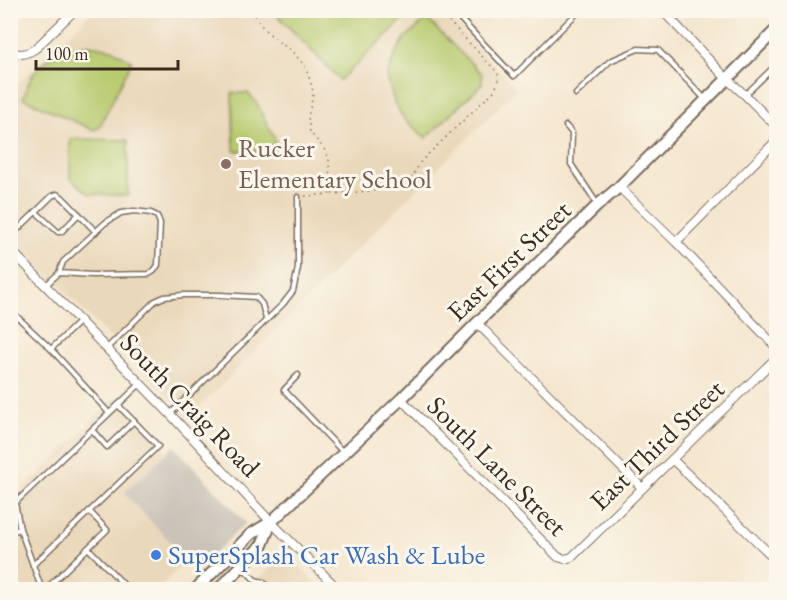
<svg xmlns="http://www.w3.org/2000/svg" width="787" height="600" font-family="'EB Garamond',serif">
	<rect width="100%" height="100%" fill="#fbf7ec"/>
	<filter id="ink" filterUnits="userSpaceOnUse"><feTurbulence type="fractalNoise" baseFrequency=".0167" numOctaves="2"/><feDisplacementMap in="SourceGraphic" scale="12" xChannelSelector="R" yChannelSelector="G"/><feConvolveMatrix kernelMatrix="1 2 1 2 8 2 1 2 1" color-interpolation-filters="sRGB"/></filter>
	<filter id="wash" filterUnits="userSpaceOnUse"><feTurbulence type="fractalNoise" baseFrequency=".008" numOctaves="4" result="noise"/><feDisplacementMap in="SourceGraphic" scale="24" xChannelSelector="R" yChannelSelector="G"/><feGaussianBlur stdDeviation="1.35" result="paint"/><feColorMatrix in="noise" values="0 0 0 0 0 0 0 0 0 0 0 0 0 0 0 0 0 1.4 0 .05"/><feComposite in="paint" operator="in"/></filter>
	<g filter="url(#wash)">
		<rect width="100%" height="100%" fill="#f5e7cf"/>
		<g fill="#ead8ba">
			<path d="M93 11H443L517 89 189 417 11 238V90Z"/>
			<path d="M116 397 167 452 124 493 187 560 158 589H22L11 546 10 502Z"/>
			<path d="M286 553 321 589 247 590Z"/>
		</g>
		<path fill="#cac3b8" d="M174 446 246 523 197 570 124 493Z"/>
		<g fill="#b7ca6e" stroke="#797a46" stroke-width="1.5">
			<path d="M408 10 410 13 340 80 273 11Z"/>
			<path d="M427 19 482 74V84L426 138 404 119 394 102 387 76 395 55 405 38Z"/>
			<path d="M89 45 112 49 132 61 99 128 93 130 23 98C26 91 28 83 32 76 47 54 65 49 89 45Z"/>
			<path d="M232 93H248L256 102 275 139 273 152 234 151Z"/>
			<path d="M70 139 128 140V196L89 194 70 178Z"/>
		</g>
	</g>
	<g filter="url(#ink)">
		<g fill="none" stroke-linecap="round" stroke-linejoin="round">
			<g stroke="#7c6c5c" stroke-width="7">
				<g id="lane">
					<path d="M452 10 514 76 576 14 577 10"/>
					<path d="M576 94 610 61 638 49 658 50 705 99"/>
					<path d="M745 95 776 65"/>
					<path d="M566 126 572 133 571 164 598 205"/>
					<path d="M36 212 58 232H61L79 214"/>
					<path d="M10 237 52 196 57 194 62 197 96 232"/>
					<path d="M46 285 59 273 63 262 105 223 121 213 134 211 151 213 157 216 160 223 158 265 154 271 149 274 93 275 59 273"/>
					<path d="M10 310 51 349"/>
					<path d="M80 321 51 349 109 413"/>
					<path d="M107 348 155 301 164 297 183 295H220L256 297 262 304 266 319"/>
					<path d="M298 375 284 390 343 452"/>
					<path d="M170 414 283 304 293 291 298 268V197"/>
					<path d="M92 430 107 447 134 421"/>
					<path d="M10 490 15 503"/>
					<path d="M20 529 15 503 140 384"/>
					<path d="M10 532 20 529 42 590"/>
					<path d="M88 548 107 530 89 511"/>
					<path d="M33 565 158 446 118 405"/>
					<path d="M242 567 255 580 263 582 272 590"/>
					<path d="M45 590 88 548 129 590"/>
				</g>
			</g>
			<g stroke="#7c6c5c" stroke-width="10">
				<g id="street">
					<path d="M662 10 727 79 745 95 776 126"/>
					<path d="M10 51C20 56 26 54 35 49L75 10"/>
					<path d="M619 187 676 242 776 347"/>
					<path d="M676 242 776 141"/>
					<path d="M10 249 170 414 271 522 339 590"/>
					<path d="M477 323 642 488"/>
					<path d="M401 399 558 557 565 559 572 557 776 358"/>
					<path d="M673 460 776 560"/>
				</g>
			</g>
			<g stroke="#7c6c5c" stroke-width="14">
				<g id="secondary">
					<path d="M195 590 251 534 271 522 401 399 477 323 598 205 619 187 776 30"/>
					<path d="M218 590 262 545 271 522"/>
					<path d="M770 590 776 583"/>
				</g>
			</g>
			<g stroke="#7c6c5c" stroke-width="1.5" stroke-dasharray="1.5 4.5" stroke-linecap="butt">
				<path d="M252 10 263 28 279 42 292 51 305 66 312 86 313 95 308 117 310 132 324 149 329 158 330 194 399 189 408 184 421 161 495 90C497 84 500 77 497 72L438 10"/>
				<path d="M305 196 330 194"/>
			</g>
			<use href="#lane" stroke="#fff" stroke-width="4"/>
			<use href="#street" stroke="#fff" stroke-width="8"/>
			<use href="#secondary" stroke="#fff" stroke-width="10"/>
		</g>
	</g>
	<circle fill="#8d6e63" stroke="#fbf7ec" stroke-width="2" cx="226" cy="164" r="6"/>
	<circle fill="#3f7fe0" stroke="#fbf7ec" stroke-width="2" cx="156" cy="555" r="6"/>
	<g text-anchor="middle" stroke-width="6" stroke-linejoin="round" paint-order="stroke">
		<g font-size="27" fill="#785e54" stroke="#fbf7ec" text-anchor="start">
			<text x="238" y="157">Rucker<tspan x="238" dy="31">Elementary School</tspan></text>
		</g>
		<g font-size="27" fill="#3b2a1e" stroke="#fbf7ec">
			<text transform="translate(509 261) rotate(-44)" y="9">East First Street</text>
			<text transform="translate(190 405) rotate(46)" y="9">South Craig Road</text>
			<text transform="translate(657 445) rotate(-44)" y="9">East Third Street</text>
			<text transform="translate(497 466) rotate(45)" y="9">South Lane Street</text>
		</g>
		<g font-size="27" fill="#366cbe" stroke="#fbf7ec" text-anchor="start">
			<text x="168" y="564">SuperSplash Car Wash &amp; Lube</text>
		</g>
	</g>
	<rect width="787" height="600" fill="none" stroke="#fbf7ec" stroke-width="36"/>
	<path d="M36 60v9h142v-9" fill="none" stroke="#3b2a1e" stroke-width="3"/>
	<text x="45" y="60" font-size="18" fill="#3b2a1e" stroke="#fbf7ec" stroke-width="4.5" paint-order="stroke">100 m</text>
</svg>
